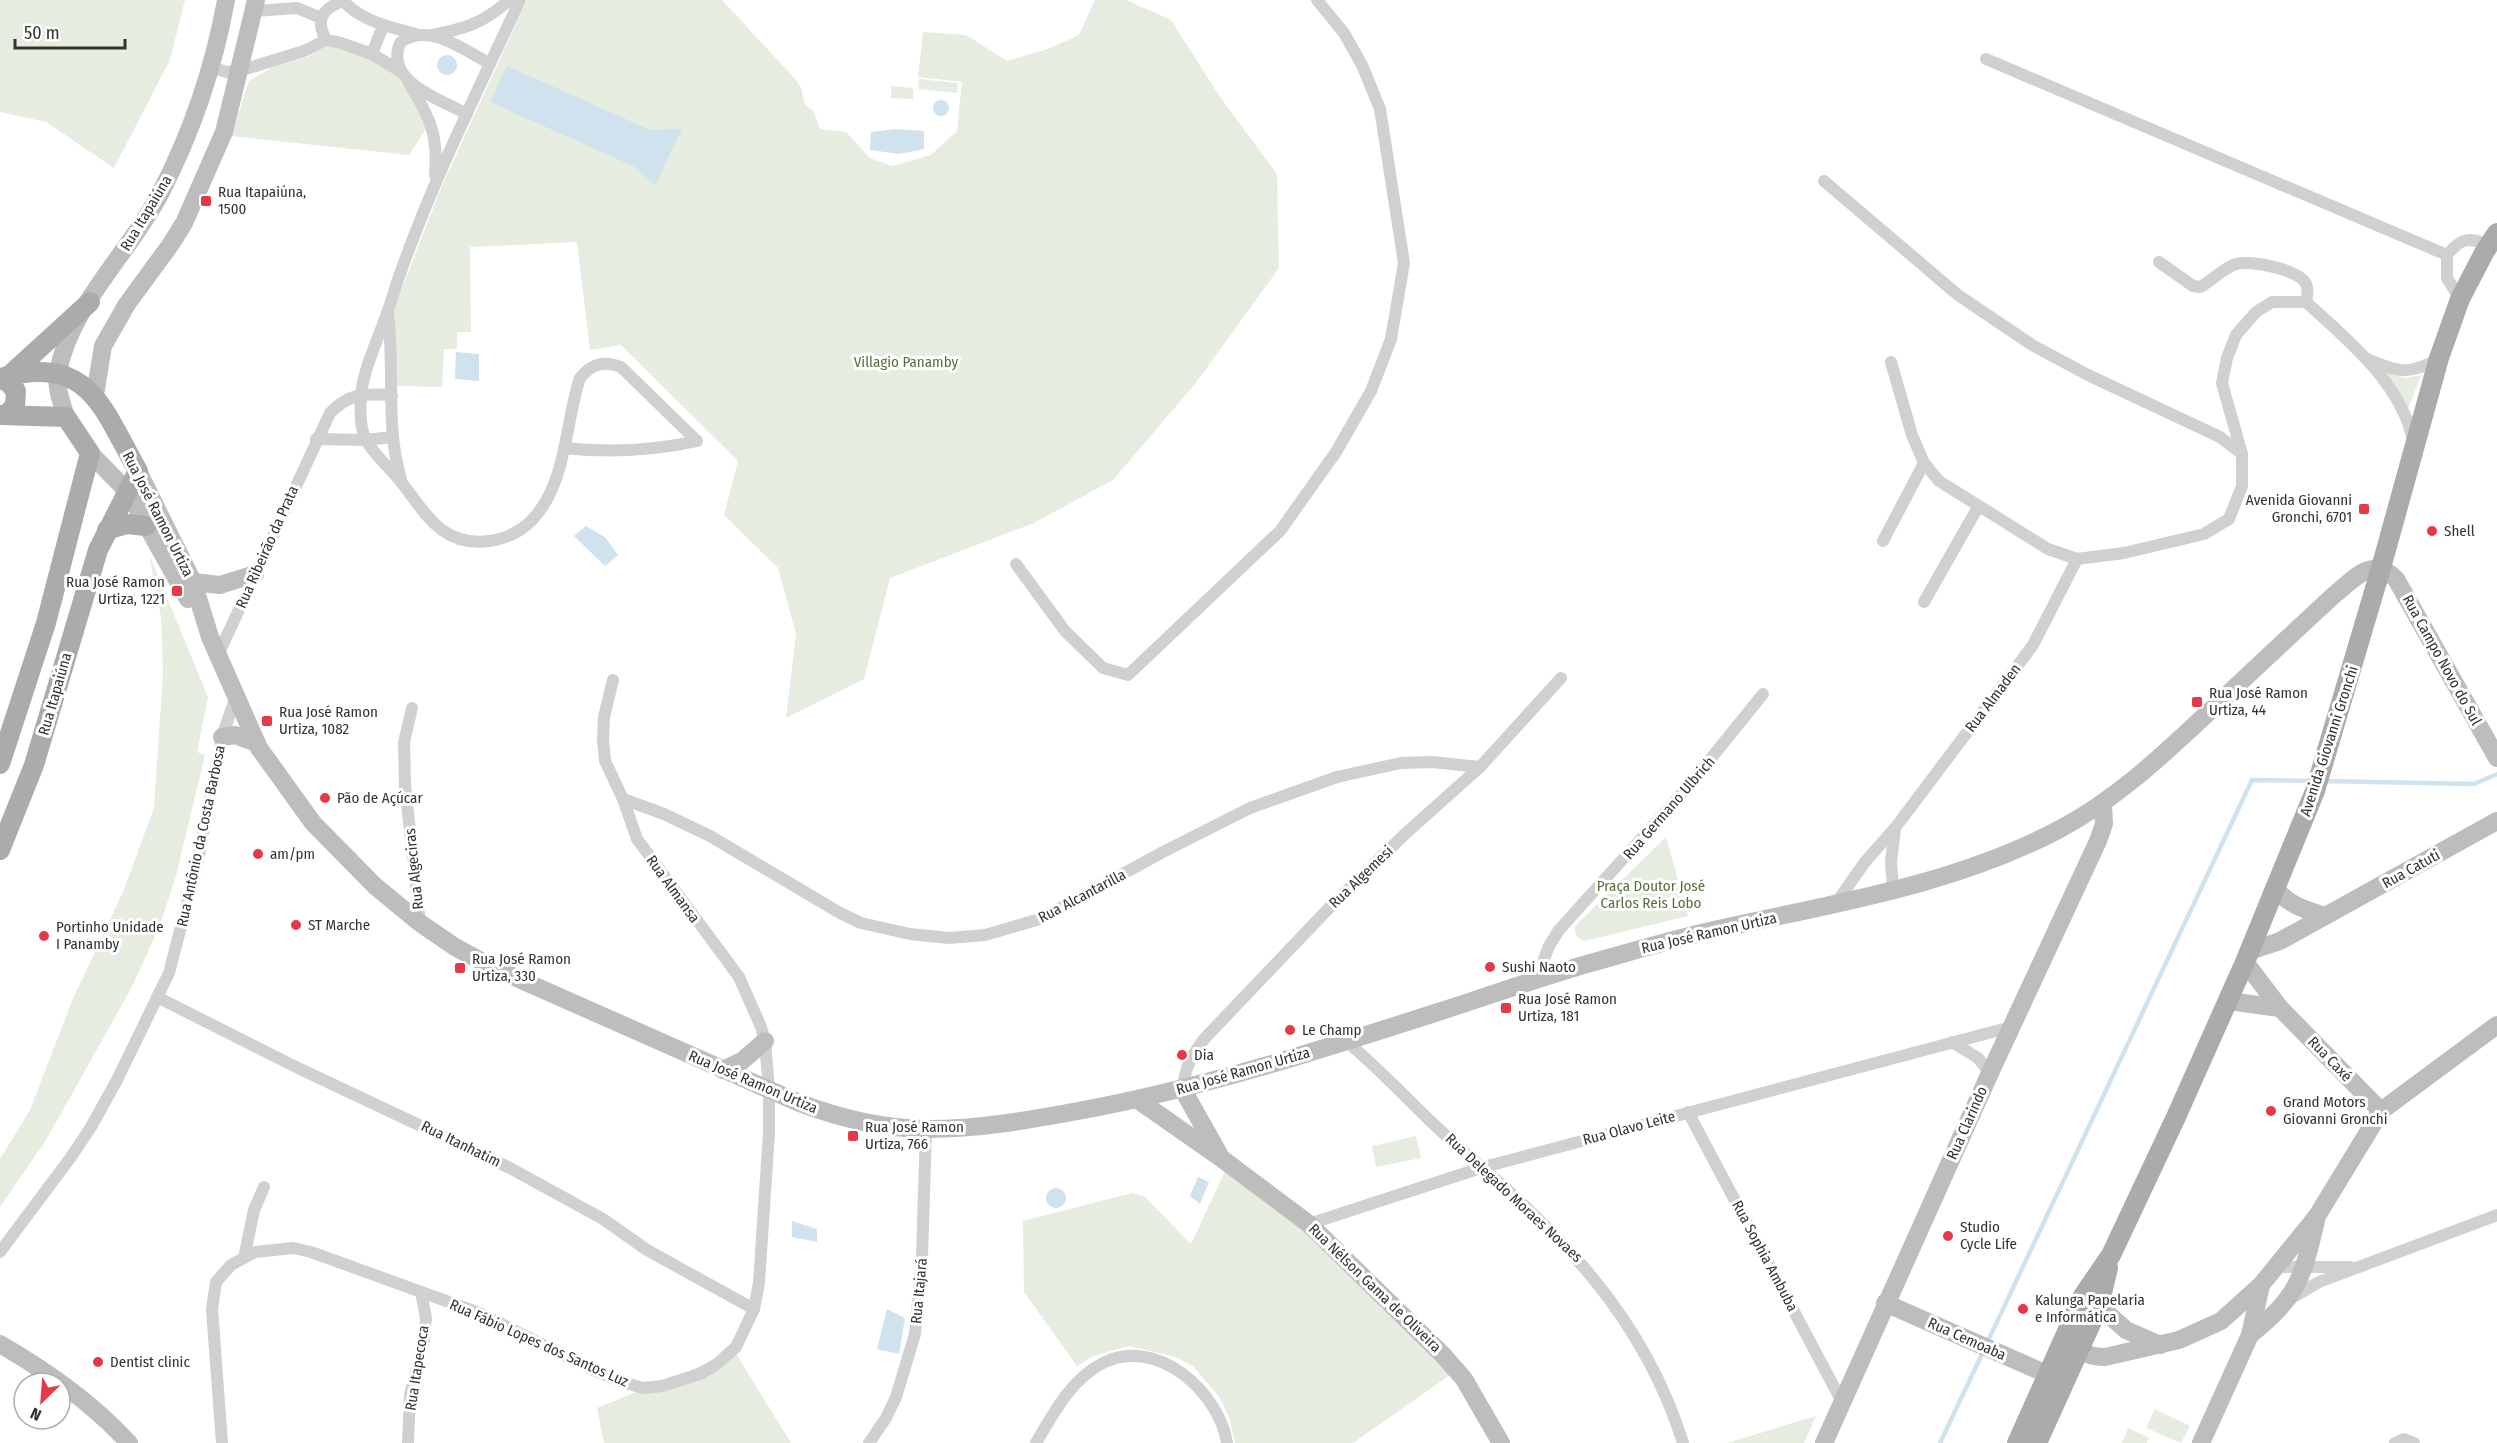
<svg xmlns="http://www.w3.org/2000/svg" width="2497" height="1443" font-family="'Fira Sans Condensed',sans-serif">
	<rect width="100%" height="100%" fill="#fff"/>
	<g fill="#e6ecdf">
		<path d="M0 0H185L170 60 114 168 46 122 0 112Z"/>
		<path d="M527 0H722L797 81 802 90 804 103 814 112 820 129 846 132 870 158 892 166 931 155 957 131 962 82 918 77 923 32 966 35 1007 61 1048 49 1079 35 1095 0H1126L1171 20 1220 97 1277 174 1279 268 1195 384 1113 480 1034 523 890 578 864 679 786 718 796 634 778 568 724 515 738 461 621 345 590 350 577 242 470 247 471 332H457V349H444L442 387 397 386 393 311 441 188Z"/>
		<path d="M327 46C353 53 385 58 403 81 413 94 420 112 427 127L409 155 231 136 249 81 273 67 307 57Z"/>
		<path d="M919 79 958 83 957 93 918 89Z"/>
		<path d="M891 86 913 88V99L891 98Z"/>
		<path d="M2383 370 2405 378 2421 375 2408 409Z"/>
		<path d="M149 554 208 697 197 752 205 755 176 876 160 925 131 989 46 1140 0 1207V1159L30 1110 72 1001 123 892 154 808 163 673 161 617Z"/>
		<path d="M1666 837 1688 916 1585 941 1577 937 1574 928 1580 921Z"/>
		<path d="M1416 1136 1421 1158 1376 1167 1372 1146Z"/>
		<path d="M1227 1167 1293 1218 1453 1373 1353 1443H1235L1229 1417 1220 1398 1193 1366 1175 1357 1129 1346 1093 1356 1077 1366 1024 1292 1023 1221 1132 1193 1145 1197 1191 1244Z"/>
		<path d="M735 1352 791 1443H604L597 1408Z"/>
		<path d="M2155 1409 2190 1426 2181 1443 2146 1428Z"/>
		<path d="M1816 1416 1804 1443H1727Z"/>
		<path d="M2128 1428 2149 1438 2147 1443H2122Z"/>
	</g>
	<g fill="#cfe2ee">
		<circle cx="447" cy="65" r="10"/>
		<path d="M507 66 650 130 682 129 655 185 633 166 490 102Z"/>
		<circle cx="941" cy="108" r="8"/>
		<path d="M896 129 924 131V149L899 154 870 150 871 132Z"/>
		<path d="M456 352 479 354V381L455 379Z"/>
		<path d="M586 526 605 537 618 555 605 566 574 536Z"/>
		<path d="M1198 1177 1209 1182 1200 1204 1190 1196Z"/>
		<circle cx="1056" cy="1198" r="10"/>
		<path d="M792 1221 817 1229V1242L792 1237Z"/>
		<path d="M887 1309 905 1318 899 1354 877 1349Z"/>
	</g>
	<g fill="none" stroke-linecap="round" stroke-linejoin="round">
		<g stroke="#cfe2ee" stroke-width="4.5">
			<path d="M2323 781 2474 784 2497 774"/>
			<path d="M1987 1343 2252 780 2314 781"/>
			<path d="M1940 1443 1984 1350"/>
		</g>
		<g stroke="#d0d0d0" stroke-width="12">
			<path d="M342 0C362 21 388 27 416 34"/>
			<path d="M520 0C478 90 433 180 400 274 395 287 392 300 387 313 378 340 364 367 361 395 360 408 360 429 366 440 374 455 390 468 401 482 414 498 425 517 442 530 470 550 510 543 533 519 567 482 565 423 580 378 591 364 604 360 621 367L697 441"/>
			<path d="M255 11 297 8 321 18"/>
			<path d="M432 35C464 29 484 23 509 0"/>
			<path d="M326 40C315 19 322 9 343 1"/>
			<path d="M372 54 383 26"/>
			<path d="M1986 59 2447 255"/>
			<path d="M210 67 227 72 239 71 304 51 326 40 341 43 372 54 400 71"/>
			<path d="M409 83C429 116 439 135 435 175"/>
			<path d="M467 114C440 99 384 82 400 43 427 21 465 50 490 64"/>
			<path d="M1824 181 1958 295 2032 345 2088 375 2220 437 2242 454V486L2229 519 2204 534 2124 553 2077 559 2048 549 1939 481 1924 463 1912 435 1891 362"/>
			<path d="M2159 262 2193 286 2200 287C2212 281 2223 268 2236 264 2250 260 2299 269 2306 284 2309 290 2307 296 2306 302"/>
			<path d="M2460 299 2447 278V255C2462 237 2467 238 2489 244"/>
			<path d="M388 314C395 369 385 426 401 479"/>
			<path d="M2367 359C2397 372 2410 376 2439 358"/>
			<path d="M316 439 366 440 392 437"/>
			<path d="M564 448C610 453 652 451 697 441"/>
			<path d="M2242 454 2222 383 2227 358 2236 335 2256 312 2272 302H2306C2348 340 2402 384 2413 441"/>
			<path d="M1883 541 1924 463"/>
			<path d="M1016 564 1065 631 1103 668 1128 675 1280 531 1336 452 1371 391 1391 339 1404 263 1380 109 1362 65 1344 33 1317 0"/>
			<path d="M1924 602 1978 507"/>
			<path d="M218 655 330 413C351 392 364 394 392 395"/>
			<path d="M412 708 404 742 405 785 420 923"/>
			<path d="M623 799 664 814 710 836 840 913 861 923 910 934 949 938 985 935 1040 919 1163 852 1250 808 1337 777 1401 763 1432 762 1480 767"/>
			<path d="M1893 890 1891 861 1895 830"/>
			<path d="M1834 906 1865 862 1895 828 2033 645 2077 559"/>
			<path d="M1536 980 1549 946 1559 930 1687 788 1763 694"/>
			<path d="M157 997 298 1068 510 1168 603 1219 647 1250 754 1309"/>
			<path d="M1346 1041C1387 1075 1422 1116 1462 1150 1560 1233 1644 1317 1683 1443"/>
			<path d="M1952 1042 1978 1058 1990 1073"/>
			<path d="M1183 1090C1184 1068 1192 1055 1205 1038L1330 907 1405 834 1480 767 1561 678"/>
			<path d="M1688 1112 1841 1400"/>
			<path d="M1309 1224 1484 1167 2011 1027"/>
			<path d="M0 1252 71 1157 91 1127 117 1080 169 973 197 865 222 737 236 696"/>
			<path d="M244 1258 254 1210 264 1187"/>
			<path d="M2276 1267H2350"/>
			<path d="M2290 1299 2319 1282 2497 1215"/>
			<path d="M222 1443 212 1309 216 1282 231 1265 255 1252 293 1248 311 1252 482 1314 591 1369 619 1381 643 1388 662 1386 700 1374 717 1364 736 1347 754 1309 759 1283 769 1132V1090L765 1041 761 1027 739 977 637 839 623 799 605 761 603 739 604 717 613 680"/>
			<path d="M408 1443 410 1395 424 1340 426 1318 421 1292"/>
			<path d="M869 1443 886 1418 896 1397 915 1334 922 1256 926 1129"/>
			<path d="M1036 1443C1053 1414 1071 1379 1103 1363 1156 1336 1219 1391 1227 1443"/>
			<path d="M2395 1443 2404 1439 2414 1443"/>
		</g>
		<g stroke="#bdbdbd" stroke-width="18">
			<path d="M95 395 103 346 127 304 171 244 184 223 224 132 256 0"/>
			<path d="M66 417C62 404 55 386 58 372 70 306 130 252 160 194 191 134 214 67 226 0"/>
			<path d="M90 453 128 492 188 599"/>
			<path d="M138 471 193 582 210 637 259 748 313 823 375 886 420 923 455 947 494 968 797 1102C839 1118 884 1129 928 1129 979 1129 1029 1120 1078 1111 1210 1087 1338 1044 1466 1003 1508 989 1551 974 1594 962 1637 950 1680 937 1723 928 1837 903 1956 884 2060 829 2118 798 2164 754 2211 710 2252 671 2293 633 2334 595 2354 579 2372 555 2396 579L2497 758"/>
			<path d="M193 582 220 585 255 574"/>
			<path d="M222 737 235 735 257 743"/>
			<path d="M2275 889C2291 906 2304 909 2325 916"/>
			<path d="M2250 951 2280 941 2497 821"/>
			<path d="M2245 962 2280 1008 2381 1111"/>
			<path d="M2228 1001 2280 1008"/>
			<path d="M723 1070 742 1061 765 1041"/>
			<path d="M1183 1090 1219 1154"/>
			<path d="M1138 1100 1221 1158 1309 1224 1443 1355 1464 1379 1501 1443"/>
			<path d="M2089 1300 2099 1306 2126 1330 2160 1345"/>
			<path d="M1885 1303 2049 1375"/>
			<path d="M2250 1335C2298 1296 2302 1280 2316 1221"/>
			<path d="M2069 1341C2078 1352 2092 1357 2105 1357L2179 1340 2221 1321 2261 1285"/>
			<path d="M0 1344C48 1372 91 1402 129 1443"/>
			<path d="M1824 1443 1990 1073 2098 841 2104 824 2103 803"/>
			<path d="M2201 1443 2250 1335 2261 1285 2317 1216 2381 1111 2497 1025"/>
		</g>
		<g stroke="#ababab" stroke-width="20">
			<path d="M10 375 90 302"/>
			<path d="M0 378C90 354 101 406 138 471L98 550 34 765 0 850"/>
			<path d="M0 379 8 382 16 391 15 406 7 414"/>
			<path d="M0 415 66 417 90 453 46 623 0 764"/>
			<path d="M107 530 127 524 146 526"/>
			<path d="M2017 1443 2083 1296 2111 1255 2176 1117 2245 962 2315 791 2381 568 2439 358 2460 299 2485 251 2497 233"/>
			<path d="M2037 1443 2099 1306 2108 1268"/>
		</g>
	</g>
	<g fill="#e63946" stroke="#fff" stroke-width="2">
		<rect x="200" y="195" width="12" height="12" rx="3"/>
		<rect x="2358" y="503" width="12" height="12" rx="3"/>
		<circle cx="2432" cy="531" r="6"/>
		<rect x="171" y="585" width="12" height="12" rx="3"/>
		<rect x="2191" y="696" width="12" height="12" rx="3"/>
		<rect x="261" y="715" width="12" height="12" rx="3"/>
		<circle cx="325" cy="798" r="6"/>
		<circle cx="258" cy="854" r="6"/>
		<circle cx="296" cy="925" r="6"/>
		<circle cx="44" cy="936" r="6"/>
		<circle cx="1490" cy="967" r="6"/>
		<rect x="454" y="962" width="12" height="12" rx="3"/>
		<rect x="1500" y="1002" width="12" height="12" rx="3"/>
		<circle cx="1290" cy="1030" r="6"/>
		<circle cx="1182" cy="1055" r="6"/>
		<circle cx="2271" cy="1111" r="6"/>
		<rect x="847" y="1130" width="12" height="12" rx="3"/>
		<circle cx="1948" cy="1236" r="6"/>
		<circle cx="2023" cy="1309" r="6"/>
		<circle cx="98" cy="1362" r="6"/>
	</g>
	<g text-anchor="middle" stroke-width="6" stroke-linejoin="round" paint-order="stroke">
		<g font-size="15" fill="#333" stroke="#fff" text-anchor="start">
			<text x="218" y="197">Rua Itapaiúna,<tspan x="218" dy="17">1500</tspan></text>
			<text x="2352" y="505" text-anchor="end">Avenida Giovanni<tspan x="2352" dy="17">Gronchi, 6701</tspan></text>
			<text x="2444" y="536">Shell</text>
			<text x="165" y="587" text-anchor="end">Rua José Ramon<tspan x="165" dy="17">Urtiza, 1221</tspan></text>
			<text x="2209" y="698">Rua José Ramon<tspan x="2209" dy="17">Urtiza, 44</tspan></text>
			<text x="279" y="717">Rua José Ramon<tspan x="279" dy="17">Urtiza, 1082</tspan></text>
			<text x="337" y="803">Pão de Açúcar</text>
			<text x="270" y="859">am/pm</text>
			<text x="308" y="930">ST Marche</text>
			<text x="56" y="932">Portinho Unidade<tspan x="56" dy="17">I Panamby</tspan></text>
			<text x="472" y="964">Rua José Ramon<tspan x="472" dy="17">Urtiza, 330</tspan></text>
			<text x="1502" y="972">Sushi Naoto</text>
			<text x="1518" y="1004">Rua José Ramon<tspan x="1518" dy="17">Urtiza, 181</tspan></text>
			<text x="1302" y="1035">Le Champ</text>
			<text x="1194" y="1060">Dia</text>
			<text x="2283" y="1107">Grand Motors<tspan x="2283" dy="17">Giovanni Gronchi</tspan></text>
			<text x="865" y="1132">Rua José Ramon<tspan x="865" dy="17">Urtiza, 766</tspan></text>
			<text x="1960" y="1232">Studio<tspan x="1960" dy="17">Cycle Life</tspan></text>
			<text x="2035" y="1305">Kalunga Papelaria<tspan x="2035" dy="17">e Informática</tspan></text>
			<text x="110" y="1367">Dentist clinic</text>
		</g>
		<g font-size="15" fill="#333" stroke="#fff">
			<text transform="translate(146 213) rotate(-59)" y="5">Rua Itapaiúna</text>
			<text transform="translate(158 514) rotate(63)" y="5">Rua José Ramon Urtiza</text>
			<text transform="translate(267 547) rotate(-66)" y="5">Rua Ribeirão da Prata</text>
			<text transform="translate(2442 660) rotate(61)" y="5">Rua Campo Novo do Sul</text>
			<text transform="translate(55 694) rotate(-74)" y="5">Rua Itapaiúna</text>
			<text transform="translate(1993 698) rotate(-53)" y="5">Rua Almaden</text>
			<text transform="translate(2329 741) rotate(-72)" y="5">Avenida Giovanni Gronchi</text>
			<text transform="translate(1669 808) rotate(-49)" y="5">Rua Germano Ulbrich</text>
			<text transform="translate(201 836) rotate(-78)" y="5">Rua Antônio da Costa Barbosa</text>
			<text transform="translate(414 869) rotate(-96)" y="5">Rua Algeciras</text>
			<text transform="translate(2411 869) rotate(-29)" y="5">Rua Catuti</text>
			<text transform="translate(1361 877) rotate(-44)" y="5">Rua Algemesi</text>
			<text transform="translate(673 889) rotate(54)" y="5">Rua Almansa</text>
			<text transform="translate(1082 896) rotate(-28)" y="5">Rua Alcantarilla</text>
			<text transform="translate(1709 933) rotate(-13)" y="5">Rua José Ramon Urtiza</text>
			<text transform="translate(2330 1059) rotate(46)" y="5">Rua Caxé</text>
			<text transform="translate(1243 1071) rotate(-16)" y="5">Rua José Ramon Urtiza</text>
			<text transform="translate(753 1082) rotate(23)" y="5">Rua José Ramon Urtiza</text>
			<text transform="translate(1967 1123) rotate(-66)" y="5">Rua Clarindo</text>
			<text transform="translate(1629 1128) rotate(-15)" y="5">Rua Olavo Leite</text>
			<text transform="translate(461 1144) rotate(26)" y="5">Rua Itanhatim</text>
			<text transform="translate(1514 1198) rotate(43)" y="5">Rua Delegado Moraes Novaes</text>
			<text transform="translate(1765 1256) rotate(62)" y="5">Rua Sophia Ambuba</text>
			<text transform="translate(1375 1288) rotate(44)" y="5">Rua Nélson Gama de Oliveira</text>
			<text transform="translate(919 1291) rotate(-85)" y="5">Rua Itajará</text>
			<text transform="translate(1967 1339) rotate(24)" y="5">Rua Cemoaba</text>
			<text transform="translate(539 1343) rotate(24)" y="5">Rua Fábio Lopes dos Santos Luz</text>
			<text transform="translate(417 1368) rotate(-81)" y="5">Rua Itapecoca</text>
		</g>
		<g font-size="15" fill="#56703f" stroke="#fff">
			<text x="906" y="367">Villagio Panamby</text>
			<text x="1651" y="891">Praça Doutor José<tspan x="1651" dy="17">Carlos Reis Lobo</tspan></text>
		</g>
	</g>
	<g transform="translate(42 1401) rotate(205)"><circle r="28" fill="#ffffff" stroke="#adadad" stroke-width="1.5"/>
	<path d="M0-4.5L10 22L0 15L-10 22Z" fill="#e63946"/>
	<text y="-9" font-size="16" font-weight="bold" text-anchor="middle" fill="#333333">N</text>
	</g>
	<path d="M15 39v9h110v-9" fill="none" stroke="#333333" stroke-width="3"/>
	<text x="24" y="39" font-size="18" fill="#333333" stroke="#ffffff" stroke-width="4.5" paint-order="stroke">50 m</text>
</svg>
